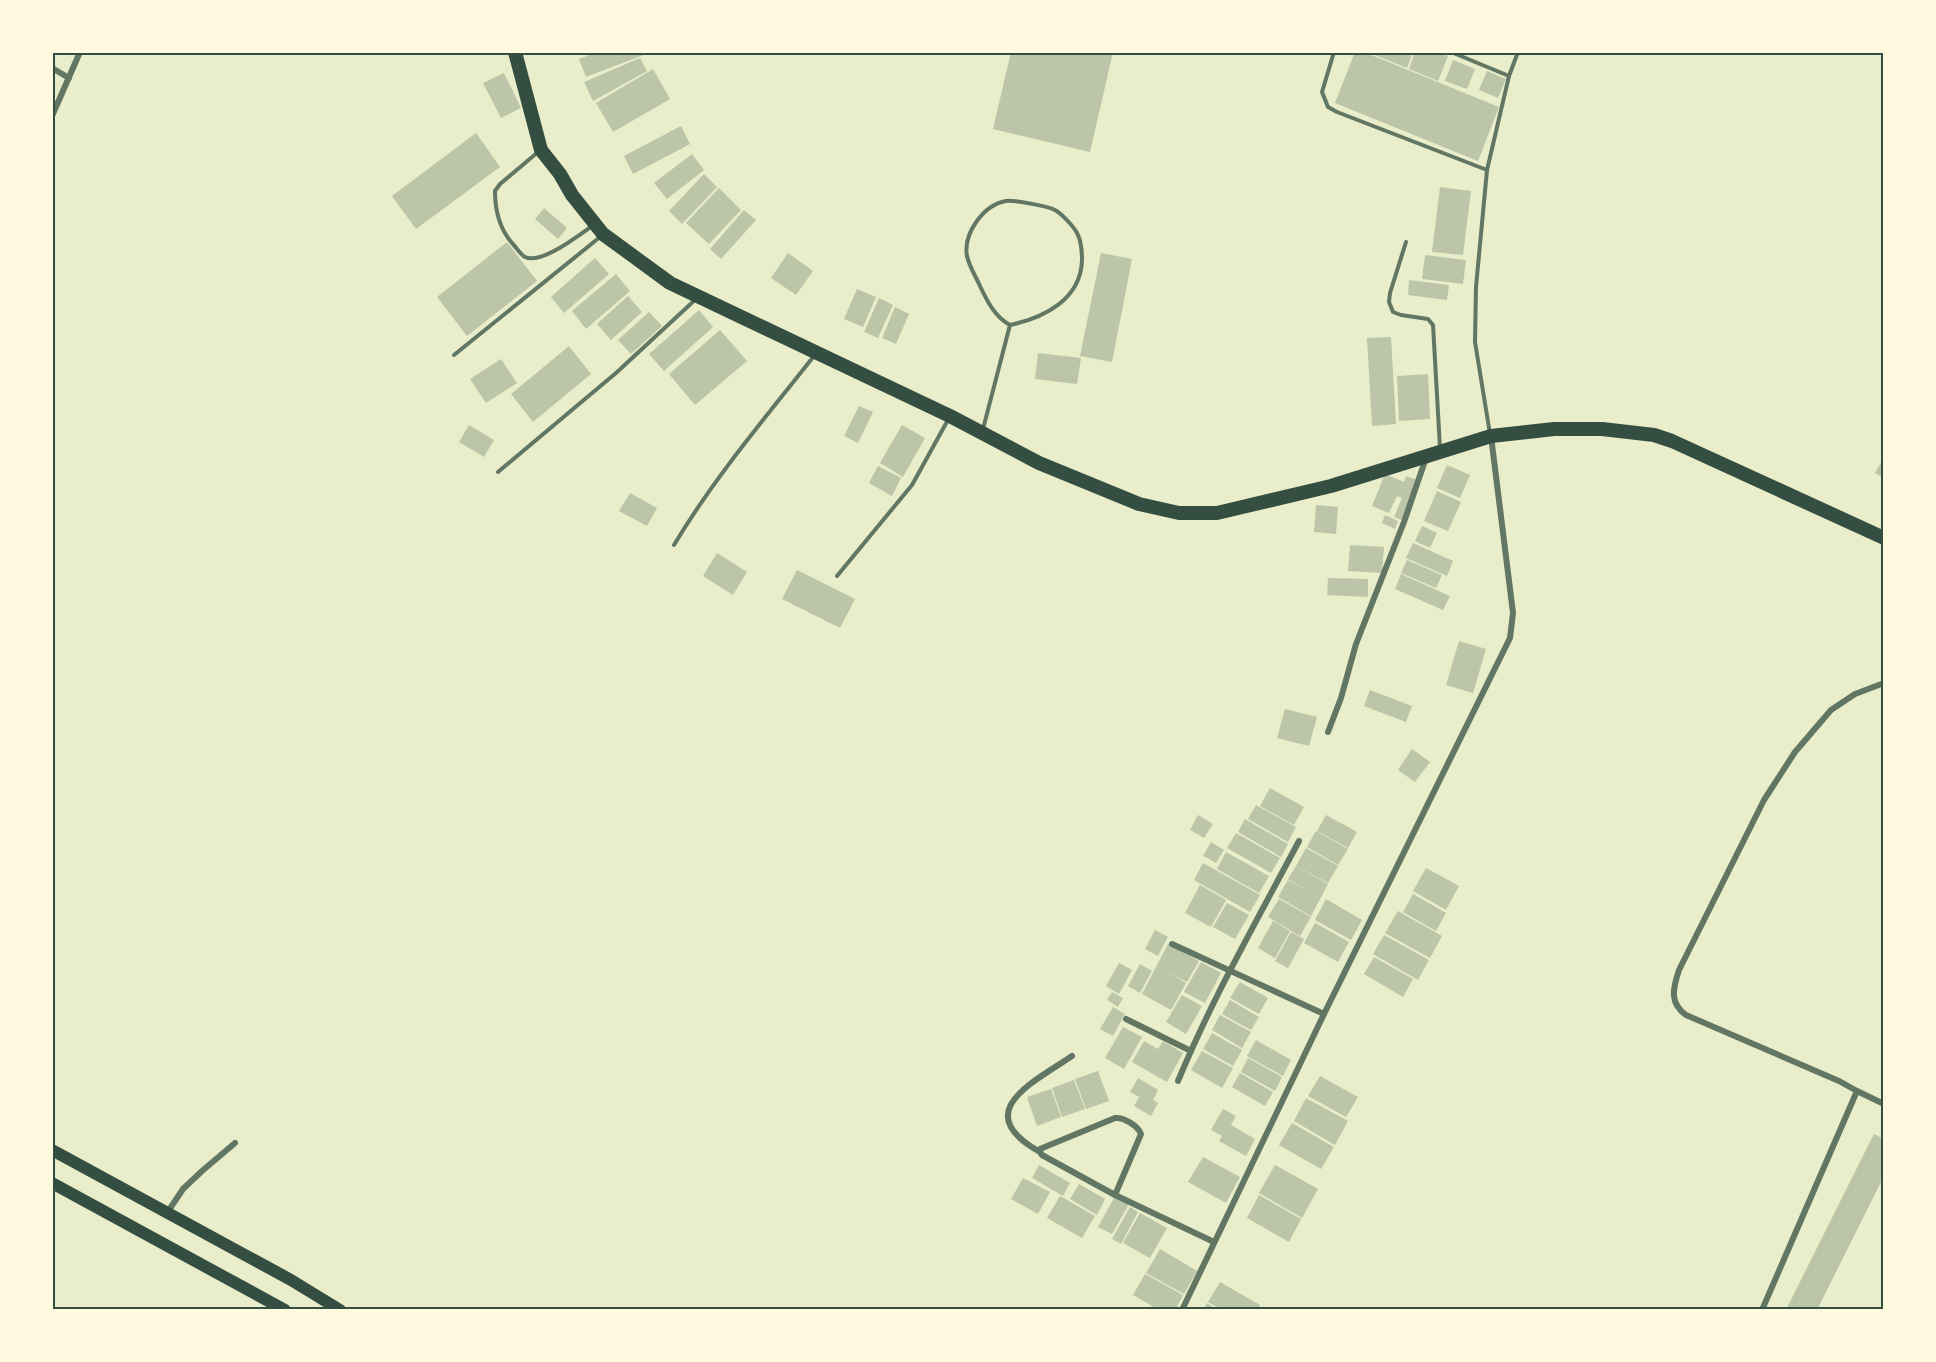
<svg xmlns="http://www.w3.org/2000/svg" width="1936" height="1362" font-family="'Nunito Sans',sans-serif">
	<rect width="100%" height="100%" fill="#e9edc9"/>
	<g fill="#bcc5a7">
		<path d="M597 52H649V53L586 77 579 59Z"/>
		<path d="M1011 52H1113L1090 152 993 129Z"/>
		<path d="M1355 52H1364L1499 107 1478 161 1335 103Z"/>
		<path d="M1376 52H1413L1407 68 1375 55Z"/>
		<path d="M1415 52H1438L1448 56 1438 81 1409 69Z"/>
		<path d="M640 58 647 71 593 101 584 82Z"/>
		<path d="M1453 60 1475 69 1467 89 1445 81Z"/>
		<path d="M653 69 670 99 613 132 596 103Z"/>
		<path d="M1487 71 1506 79 1498 98 1479 90Z"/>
		<path d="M504 73 521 108 501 118 483 83Z"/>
		<path d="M681 126 690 144 633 174 624 156Z"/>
		<path d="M476 133 500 167 416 229 392 196Z"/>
		<path d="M692 154 704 170 667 199 654 183Z"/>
		<path d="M704 174 717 187 682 224 669 211Z"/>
		<path d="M1440 187 1471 191 1463 255 1432 252Z"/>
		<path d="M719 188 741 210 709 244 686 223Z"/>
		<path d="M544 208 567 228 558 239 535 219Z"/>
		<path d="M744 210 756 220 721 259 710 249Z"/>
		<path d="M507 242 537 281 467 336 437 297Z"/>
		<path d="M788 253 813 271 796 295 771 278Z"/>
		<path d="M1101 253 1132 259 1112 362 1080 356Z"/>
		<path d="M1425 255 1466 260 1463 284 1422 279Z"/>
		<path d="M595 258 609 274 564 313 551 297Z"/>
		<path d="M616 274 630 291 586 329 572 311Z"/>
		<path d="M1409 280 1449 285 1447 300 1408 295Z"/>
		<path d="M857 289 876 297 863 327 844 319Z"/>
		<path d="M628 296 642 312 611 340 597 324Z"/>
		<path d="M879 298 893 305 878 338 864 332Z"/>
		<path d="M895 307 909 314 896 344 882 338Z"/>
		<path d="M699 310 713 327 664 371 649 354Z"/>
		<path d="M649 312 662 326 631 354 618 340Z"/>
		<path d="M720 330 747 361 695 405 669 374Z"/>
		<path d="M1391 337 1396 424 1372 426 1367 338Z"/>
		<path d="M569 346 591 374 533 422 511 394Z"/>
		<path d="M1038 353 1081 358 1077 384 1035 379Z"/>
		<path d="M501 359 517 383 486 403 470 379Z"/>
		<path d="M1428 374 1430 419 1399 421 1397 376Z"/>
		<path d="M859 406 873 412 858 443 844 436Z"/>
		<path d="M469 425 494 440 484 457 459 442Z"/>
		<path d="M902 425 925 438 903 477 880 463Z"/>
		<path d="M1884 457V478L1875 473Z"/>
		<path d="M1447 465 1470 475 1460 498 1437 488Z"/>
		<path d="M878 466 901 478 892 496 869 483Z"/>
		<path d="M1385 474 1404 482 1406 476 1417 480 1402 520 1394 517 1402 498 1397 496 1389 513 1372 506Z"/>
		<path d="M1437 491 1461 502 1448 531 1424 521Z"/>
		<path d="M630 493 657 508 647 526 619 511Z"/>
		<path d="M1316 505 1338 507 1336 534 1314 532Z"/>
		<path d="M1385 515 1398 521 1395 529 1382 523Z"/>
		<path d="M1422 526 1437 533 1430 548 1415 541Z"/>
		<path d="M1413 543 1453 561 1447 576 1406 558Z"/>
		<path d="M1350 545 1384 547 1382 573 1348 571Z"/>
		<path d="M717 553 747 572 733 595 703 576Z"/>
		<path d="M1407 560 1442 575 1436 588 1401 573Z"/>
		<path d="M797 570 855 599 840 628 782 599Z"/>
		<path d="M1401 574 1450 596 1443 610 1395 589Z"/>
		<path d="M1328 578 1368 579V597L1327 595Z"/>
		<path d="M1459 641 1486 649 1473 693 1446 685Z"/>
		<path d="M1370 690 1412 706 1406 722 1364 706Z"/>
		<path d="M1285 709 1317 717 1309 746 1277 738Z"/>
		<path d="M1412 749 1430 762 1415 782 1398 770Z"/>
		<path d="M1270 788 1304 807 1294 825 1260 806Z"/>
		<path d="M1256 805 1296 827 1288 842 1248 819Z"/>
		<path d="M1198 815 1213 824 1204 838 1190 830Z"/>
		<path d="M1326 815 1357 832 1348 848 1317 831Z"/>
		<path d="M1245 819 1288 844 1281 857 1238 832Z"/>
		<path d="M1316 831 1348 849 1338 865 1307 847Z"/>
		<path d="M1236 833 1280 858 1271 873 1227 848Z"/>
		<path d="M1211 842 1224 850 1216 863 1203 856Z"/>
		<path d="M1306 848 1338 866 1328 883 1296 866Z"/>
		<path d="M1226 852 1269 876 1259 893 1217 869Z"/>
		<path d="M1203 863 1260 895 1250 912 1194 880Z"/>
		<path d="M1296 866 1328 884 1311 916 1278 897 1288 880 1306 890 1288 879Z"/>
		<path d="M1426 868 1459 886 1446 910 1413 891Z"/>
		<path d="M1200 885 1226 900 1211 927 1185 913Z"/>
		<path d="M1413 894 1446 913 1436 931 1403 912Z"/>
		<path d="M1279 899 1311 917 1300 936 1268 917Z"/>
		<path d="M1326 899 1362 920 1351 940 1315 920Z"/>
		<path d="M1227 903 1249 915 1235 939 1213 927Z"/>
		<path d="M1398 911 1442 936 1430 958 1385 933Z"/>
		<path d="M1273 921 1290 931 1275 958 1258 948Z"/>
		<path d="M1315 923 1349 942 1338 962 1304 943Z"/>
		<path d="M1155 930 1168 937 1158 956 1145 949Z"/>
		<path d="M1291 932 1304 939 1288 968 1275 961Z"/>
		<path d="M1384 935 1429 960 1418 980 1373 954Z"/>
		<path d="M1168 944 1199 961 1187 982 1169 973 1186 983 1171 1010 1142 994Z"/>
		<path d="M1374 957 1413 979 1403 997 1364 974Z"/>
		<path d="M1201 962 1221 973 1205 1003 1184 992Z"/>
		<path d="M1119 963 1132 970 1119 994 1106 986Z"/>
		<path d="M1140 964 1152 971 1140 993 1128 986Z"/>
		<path d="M1240 982 1268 998 1259 1014 1230 998Z"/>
		<path d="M1112 992 1123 998 1118 1007 1107 1000Z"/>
		<path d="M1182 995 1202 1006 1186 1034 1166 1022Z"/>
		<path d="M1230 1000 1259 1017 1251 1030 1222 1014Z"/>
		<path d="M1113 1007 1125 1014 1113 1036 1100 1029Z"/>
		<path d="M1220 1015 1251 1032 1242 1048 1212 1030Z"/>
		<path d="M1123 1027 1142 1037 1124 1069 1105 1058Z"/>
		<path d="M1212 1033 1242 1050 1233 1066 1203 1049Z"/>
		<path d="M1256 1040 1291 1060 1283 1076 1247 1056Z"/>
		<path d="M1144 1041 1158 1049 1163 1041 1183 1053 1167 1082 1132 1062Z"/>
		<path d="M1202 1051 1233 1068 1222 1088 1191 1070Z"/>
		<path d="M1248 1058 1282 1077 1275 1091 1241 1072Z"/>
		<path d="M1098 1071 1109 1101 1086 1109 1075 1079Z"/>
		<path d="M1240 1073 1273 1092 1265 1106 1232 1087Z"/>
		<path d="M1320 1076 1358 1097 1346 1117 1308 1096Z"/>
		<path d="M1138 1078 1158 1090 1153 1100 1158 1103 1151 1116 1134 1106 1139 1097 1130 1092Z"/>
		<path d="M1074 1080 1085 1109 1062 1117 1052 1088Z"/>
		<path d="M1051 1089 1061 1117 1037 1126 1027 1097Z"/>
		<path d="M1306 1098 1348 1121 1335 1145 1294 1121Z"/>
		<path d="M1223 1109 1236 1116 1231 1125 1255 1139 1246 1156 1219 1141 1222 1136 1211 1130Z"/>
		<path d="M1292 1123 1334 1147 1321 1169 1279 1145Z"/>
		<path d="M1874 1134 1884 1139V1176L1817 1310H1786Z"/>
		<path d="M1203 1157 1240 1177 1226 1203 1188 1182Z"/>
		<path d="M1039 1165 1070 1183 1063 1196 1032 1178Z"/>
		<path d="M1275 1165 1318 1189 1302 1218 1259 1193Z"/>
		<path d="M1023 1178 1050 1192 1038 1214 1011 1199Z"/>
		<path d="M1079 1184 1105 1199 1097 1215 1070 1199Z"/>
		<path d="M1259 1195 1301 1219 1289 1242 1247 1218Z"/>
		<path d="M1060 1196 1095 1216 1082 1238 1047 1218Z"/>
		<path d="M1115 1196 1129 1204 1112 1234 1098 1227Z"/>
		<path d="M1130 1207 1138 1212 1121 1244 1112 1239Z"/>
		<path d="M1140 1213 1167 1228 1150 1258 1123 1243Z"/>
		<path d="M1160 1249 1197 1271 1184 1294 1146 1273Z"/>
		<path d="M1145 1274 1183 1295 1175 1310H1159L1133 1295Z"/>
		<path d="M1220 1282 1260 1305 1258 1310H1222L1208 1302Z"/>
		<path d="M1207 1303 1218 1310H1203Z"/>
	</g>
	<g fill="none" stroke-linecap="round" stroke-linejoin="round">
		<g stroke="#617663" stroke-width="4">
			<path d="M1334 52 1322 92 1328 107 1337 112 1487 170 1509 76 1518 52"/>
			<path d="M1451 52 1509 76"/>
			<path d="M538 152 500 184 495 191C495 211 499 228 512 243 516 247 520 254 525 257 541 265 579 235 592 226"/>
			<path d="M1487 170 1476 287 1475 342 1490 434"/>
			<path d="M1406 242 1390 293 1389 302 1393 312 1401 315 1428 319 1433 325 1440 448"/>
			<path d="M454 355 600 237"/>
			<path d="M983 429 1010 325C995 317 987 301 980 286 976 277 969 266 967 256 963 234 983 205 1006 201 1014 200 1048 206 1055 210 1062 214 1074 227 1077 233 1082 242 1082 252 1082 260 1081 300 1043 318 1010 325"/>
			<path d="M498 472 616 373 696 299"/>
			<path d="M674 545C714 478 765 418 814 356"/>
			<path d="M837 576 912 485 949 418"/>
		</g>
		<g stroke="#617663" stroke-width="6">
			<path d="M52 68 69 78"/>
			<path d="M52 116 80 52"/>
			<path d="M1328 732 1341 698 1356 644 1404 522 1426 458"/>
			<path d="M1172 944 1324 1014"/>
			<path d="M1126 1019 1191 1051"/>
			<path d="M1178 1081C1212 999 1257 920 1299 841"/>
			<path d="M1857 1091 1884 1104"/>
			<path d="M1040 1152C968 1112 1034 1082 1072 1056"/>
			<path d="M1115 1195 1141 1134C1138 1126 1124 1117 1115 1118L1040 1149V1152L1042 1155 1115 1195 1214 1242"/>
			<path d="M167 1213 183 1189 202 1171 235 1143"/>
			<path d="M1182 1310 1324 1014 1510 638 1513 613 1491 436"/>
			<path d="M1762 1310 1857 1091 1839 1081 1686 1015C1669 1003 1673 988 1679 970L1764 800 1795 752 1831 710 1855 694 1884 683"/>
		</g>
		<g stroke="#344e41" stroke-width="12">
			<path d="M52 1150 291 1280 340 1310"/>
			<path d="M52 1183 285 1310"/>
		</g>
		<path stroke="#344e41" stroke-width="14" d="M515 52 541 150 560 174 572 195 603 234 670 283 950 416 1039 463 1139 504 1179 513H1217L1331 486 1491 436 1554 429H1602L1654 435 1672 441 1884 538"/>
	</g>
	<rect width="1936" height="1362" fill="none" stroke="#fefae0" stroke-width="108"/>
	<rect x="54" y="54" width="1828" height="1254" fill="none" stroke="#344e41" stroke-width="2"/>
</svg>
